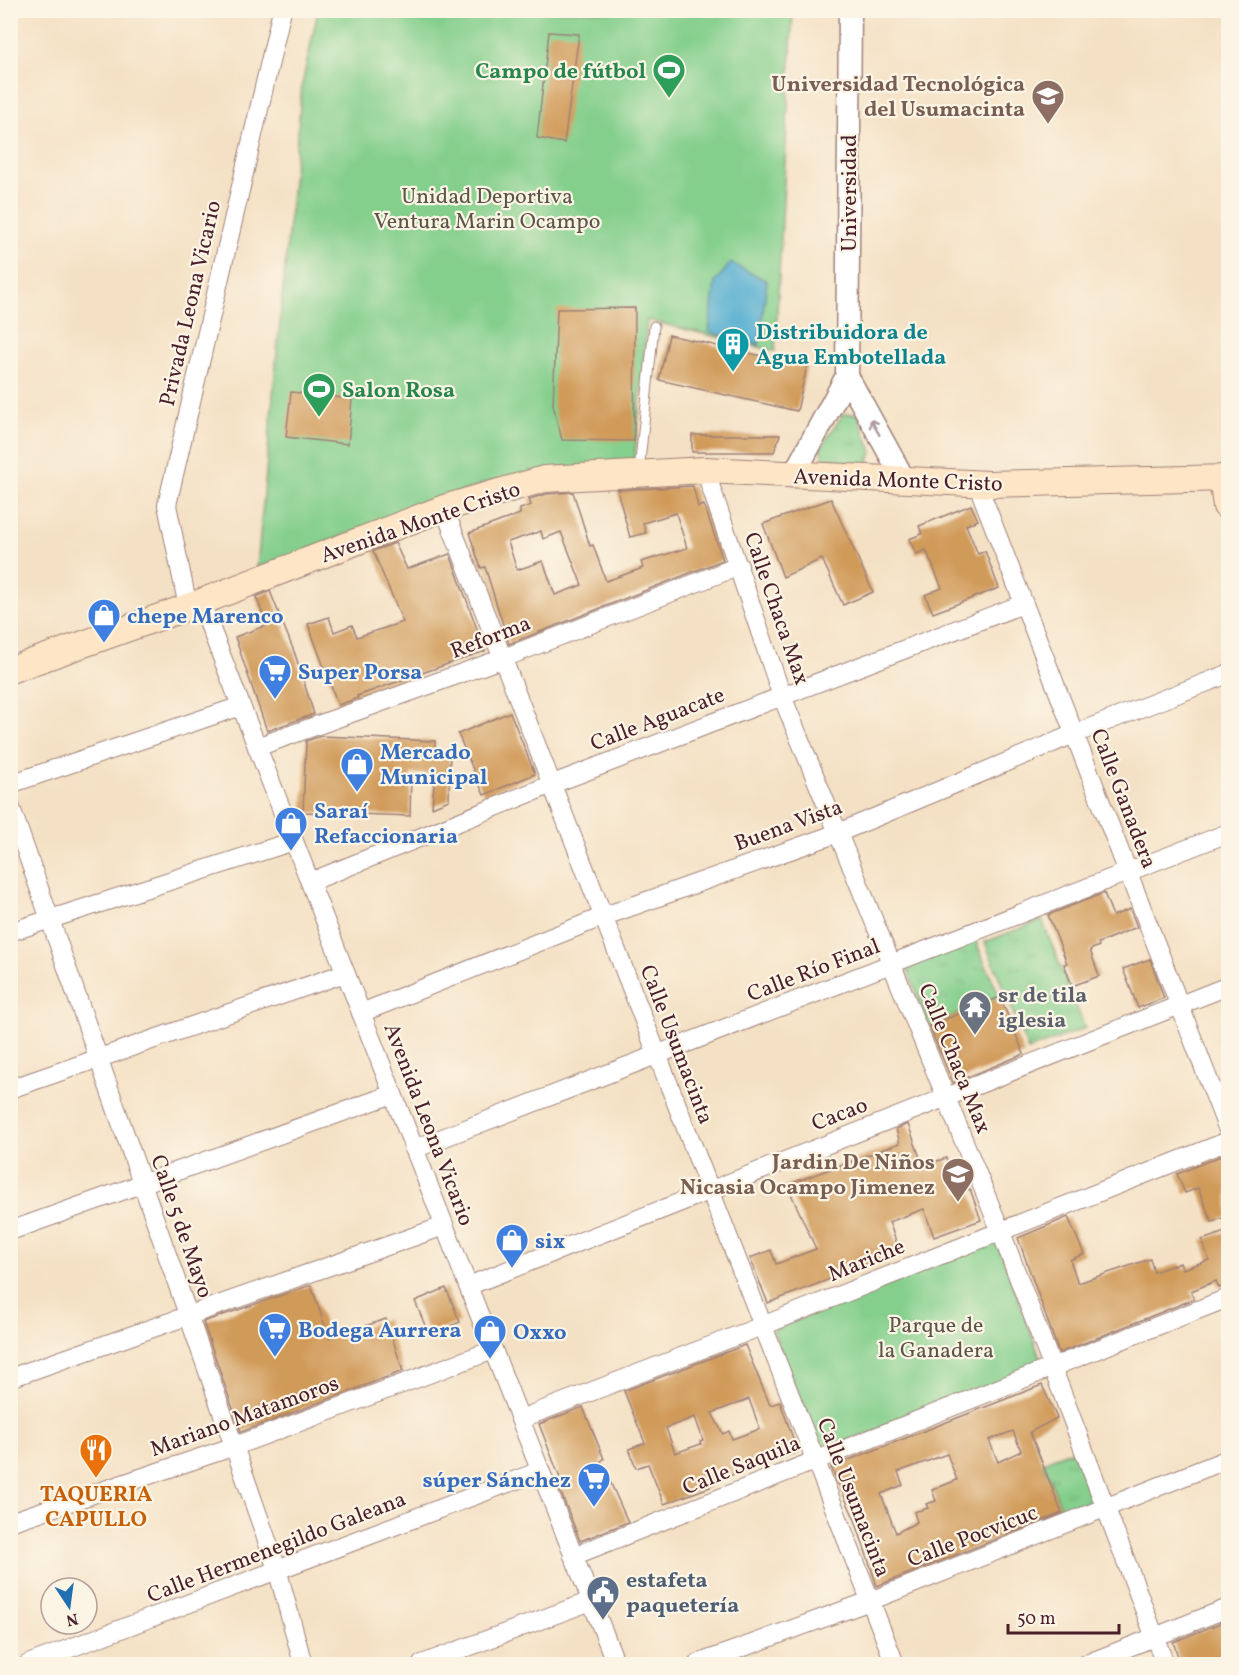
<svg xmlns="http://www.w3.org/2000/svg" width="1239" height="1675" font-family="Vollkorn,serif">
	<defs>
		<pattern id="grass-tufts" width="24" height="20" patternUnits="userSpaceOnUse" patternTransform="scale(1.5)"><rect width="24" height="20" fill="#84cf8c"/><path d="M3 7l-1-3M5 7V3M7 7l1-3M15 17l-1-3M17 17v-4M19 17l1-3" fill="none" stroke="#74b179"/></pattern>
	</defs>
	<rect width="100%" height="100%" fill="#fcf5e5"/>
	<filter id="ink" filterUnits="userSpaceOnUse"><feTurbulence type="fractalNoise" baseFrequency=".0167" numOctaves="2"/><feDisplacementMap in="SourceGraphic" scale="12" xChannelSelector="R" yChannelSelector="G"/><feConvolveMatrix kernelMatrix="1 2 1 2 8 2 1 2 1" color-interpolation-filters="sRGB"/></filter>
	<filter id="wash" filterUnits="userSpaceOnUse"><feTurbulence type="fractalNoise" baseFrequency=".008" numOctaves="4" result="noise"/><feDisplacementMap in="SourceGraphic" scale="24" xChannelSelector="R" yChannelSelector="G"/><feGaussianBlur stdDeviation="1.35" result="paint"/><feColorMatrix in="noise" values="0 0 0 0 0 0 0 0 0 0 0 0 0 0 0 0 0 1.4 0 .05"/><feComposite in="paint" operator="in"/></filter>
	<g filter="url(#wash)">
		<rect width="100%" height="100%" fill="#f4e1c5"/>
		<g fill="url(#grass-tufts)" stroke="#67775c" stroke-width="1.5">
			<path d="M843 414H858L872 452 868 464 826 461 820 449Z"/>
			<path d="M1042 920 1085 1028 1028 1050 985 942Z"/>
			<path d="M974 938 1000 997 929 1026 906 966Z"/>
			<path d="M1073 1450 1093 1500 1063 1512 1043 1462Z"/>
		</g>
		<g fill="#84cf8c" stroke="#67775c" stroke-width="1.5">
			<path d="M318 11H793L775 351 647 320 634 465 491 481 257 568 302 85Z"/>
			<path d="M997 1241 1043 1365 820 1453 773 1330Z"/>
		</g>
		<path fill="#52add0" stroke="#4e667e" stroke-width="1.5" d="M731 263 767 281 759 345 709 332 715 282Z"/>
		<g id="blocks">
			<g fill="#d09a58" fill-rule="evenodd">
				<path d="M549 32 579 34 564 143 537 138Z"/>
				<path d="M635 308 634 441 562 440 553 405 557 309Z"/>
				<path d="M669 335 807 366 797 411 659 380Z"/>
				<path d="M291 392 352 399 348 444 286 437Z"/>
				<path d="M692 435H780L774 452H692Z"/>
				<path d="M693 486 698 507 704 505 723 560 509 644 485 567 481 568 469 533 520 514V509L531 505 529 499 547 494 573 492 590 546 593 545 606 581 643 568 641 562 687 548 676 513 643 523 646 533 630 537 617 490ZM541 531 543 539 561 532 582 585 555 595 543 561 517 570 508 542Z"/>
				<path d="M831 499 873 592 843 605 822 559 783 577 763 524Z"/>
				<path d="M971 505 978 520 966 525 978 554 985 551 999 588 933 613 925 595 942 588 926 550 916 554 909 539 922 534 919 526Z"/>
				<path d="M395 543 407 569 450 554 485 651 357 696 358 698 338 705 308 624 329 617 334 632 352 625 357 637 403 622 373 551Z"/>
				<path d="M270 591 295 654 314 714 267 731 235 637 267 625 256 597Z"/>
				<path d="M510 712 535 774 484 795 458 734Z"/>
				<path d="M321 736 435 741V753H450L449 800 432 807 435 774H411L410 816 303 812 306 741Z"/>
				<path d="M1104 893 1113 916 1130 909 1137 927 1098 943 1099 946 1090 950 1099 976 1072 986 1064 964 1067 963 1048 915Z"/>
				<path d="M1150 959 1164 998 1138 1008 1123 969Z"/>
				<path d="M1000 997 1024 1054 953 1083 929 1026Z"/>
				<path d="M908 1124 923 1166 946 1158 958 1193 970 1189 981 1220 934 1237 924 1209 889 1222 900 1252 768 1303 750 1258 771 1250 776 1264 816 1249 787 1185 900 1143 896 1129Z"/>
				<path d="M1228 1153V1216L1212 1222 1198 1188 1185 1193 1177 1174Z"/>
				<path d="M1068 1217 1084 1254 1070 1260 1078 1283 1150 1259 1154 1272 1180 1263 1183 1269 1209 1260 1202 1240 1228 1231V1284L1219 1288 1216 1281 1191 1291 1194 1299 1059 1353 1018 1238Z"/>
				<path d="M311 1285 329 1338 386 1319 403 1371 241 1432 203 1322Z"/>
				<path d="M446 1288 460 1322 429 1335 415 1301Z"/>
				<path d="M745 1345 770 1405 780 1402 798 1452 708 1483 710 1487 664 1504 648 1464 636 1468 629 1449 645 1443 624 1391ZM749 1399 760 1429 732 1439 729 1431 723 1434 712 1413ZM695 1417 703 1440 700 1441 701 1444 675 1453 666 1428Z"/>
				<path d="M1042 1385 1057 1418 1030 1432 1062 1513 877 1586 855 1520 831 1467ZM1013 1431 1021 1451 998 1462 989 1440ZM947 1454 957 1480 932 1490 936 1501 926 1504 928 1508 914 1512 917 1522 896 1533 881 1494 903 1485 898 1472Z"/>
				<path d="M583 1407 604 1459 601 1461 628 1522 580 1541 559 1488 563 1486 539 1424Z"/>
				<path d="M1228 1620V1665H1181L1173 1642Z"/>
			</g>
		</g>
	</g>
	<g filter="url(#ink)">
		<use href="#blocks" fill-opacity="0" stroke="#9f8078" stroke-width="1.5"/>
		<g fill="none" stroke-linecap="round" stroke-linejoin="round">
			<g stroke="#9f8078" stroke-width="11">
				<path id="service" d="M639 471 654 326"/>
			</g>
			<g stroke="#9f8078" stroke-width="20">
				<g id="minor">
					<path d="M705 470 782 696 1001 1232 1165 1664"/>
					<path d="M977 483 1228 1130"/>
					<path d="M444 508 895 1664"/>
					<path d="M200 601 616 1664"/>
					<path d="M188 607 167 505 282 10"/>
					<path d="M257 747 501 659 739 566"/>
					<path d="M10 784 241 706"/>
					<path d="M10 805 278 1572 303 1664"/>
					<path d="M310 882 550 785 1023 604"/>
					<path d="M10 932 294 841"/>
					<path d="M361 1013 602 917 838 833 1074 734 1228 674"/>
					<path d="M10 1089 345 973"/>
					<path d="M414 1149 1228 833"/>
					<path d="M10 1231 393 1094"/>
					<path d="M468 1286 1228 986"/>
					<path d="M10 1378 444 1226"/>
					<path d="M520 1419 762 1326 1228 1141"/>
					<path d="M10 1522 235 1446 493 1350"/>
					<path d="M573 1556 1228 1298"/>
					<path d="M28 1664 540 1471"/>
					<path d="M422 1664 591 1601"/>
					<path d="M697 1664 870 1601 1228 1459"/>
					<path d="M1086 1664 1228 1608"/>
				</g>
			</g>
			<g stroke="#9f8078" stroke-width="25">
				<g id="tertiary">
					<path d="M847 376 850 10"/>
					<path d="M793 476 847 376 903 478"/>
				</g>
			</g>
			<g stroke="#9f8078" stroke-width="28">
				<path id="secondary" d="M10 670 188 607 444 508 544 479 705 470 990 484 1228 478 1224 492 1226 506"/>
			</g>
			<use href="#service" stroke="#fff" stroke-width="9"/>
			<use href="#minor" stroke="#fff" stroke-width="18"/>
			<use href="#tertiary" stroke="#fff" stroke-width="22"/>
			<use href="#secondary" stroke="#fde5c5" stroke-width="26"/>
		</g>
		<defs><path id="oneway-shaft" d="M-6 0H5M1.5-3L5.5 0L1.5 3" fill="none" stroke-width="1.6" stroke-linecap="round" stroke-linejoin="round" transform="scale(1.5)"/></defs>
		<use stroke="#ae9aa0" href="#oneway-shaft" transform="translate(875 427) rotate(-119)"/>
	</g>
	<defs>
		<g id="stadium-pin" transform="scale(1.725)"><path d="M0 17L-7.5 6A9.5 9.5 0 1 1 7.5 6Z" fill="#2e9e5b" stroke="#fcf5e5"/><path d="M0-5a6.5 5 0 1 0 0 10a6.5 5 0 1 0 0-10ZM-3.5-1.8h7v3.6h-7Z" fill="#fff"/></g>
		<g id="university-pin" transform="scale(1.725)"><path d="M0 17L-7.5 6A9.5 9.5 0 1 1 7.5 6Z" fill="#8d6e63" stroke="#fcf5e5"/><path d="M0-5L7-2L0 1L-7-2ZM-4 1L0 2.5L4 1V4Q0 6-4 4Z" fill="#fff"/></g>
		<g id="building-pin" transform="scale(1.725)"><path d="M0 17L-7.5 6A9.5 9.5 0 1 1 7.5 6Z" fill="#0f9aa8" stroke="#fcf5e5"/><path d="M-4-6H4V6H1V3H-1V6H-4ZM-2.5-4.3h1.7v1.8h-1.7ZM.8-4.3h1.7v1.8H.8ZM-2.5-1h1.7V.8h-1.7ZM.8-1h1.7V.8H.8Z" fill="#fff"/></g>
		<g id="shop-pin" transform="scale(1.725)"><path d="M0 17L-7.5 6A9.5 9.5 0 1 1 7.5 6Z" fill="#3f7fe0" stroke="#fcf5e5"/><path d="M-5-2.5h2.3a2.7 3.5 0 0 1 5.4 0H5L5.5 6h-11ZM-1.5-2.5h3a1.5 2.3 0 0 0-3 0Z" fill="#fff"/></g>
		<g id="supermarket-pin" transform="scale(1.725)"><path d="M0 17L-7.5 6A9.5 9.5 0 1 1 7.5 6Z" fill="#3f7fe0" stroke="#fcf5e5"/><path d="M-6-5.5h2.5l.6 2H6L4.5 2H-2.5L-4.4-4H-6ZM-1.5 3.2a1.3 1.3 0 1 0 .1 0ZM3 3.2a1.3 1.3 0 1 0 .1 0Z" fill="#fff"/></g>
		<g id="temple-pin" transform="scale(1.725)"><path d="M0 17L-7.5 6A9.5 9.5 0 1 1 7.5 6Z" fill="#6b7280" stroke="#fcf5e5"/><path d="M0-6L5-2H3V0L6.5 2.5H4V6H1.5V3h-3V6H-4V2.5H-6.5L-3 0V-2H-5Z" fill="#fff"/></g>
		<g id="school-pin" transform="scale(1.725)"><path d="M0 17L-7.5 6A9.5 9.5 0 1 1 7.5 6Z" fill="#8d6e63" stroke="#fcf5e5"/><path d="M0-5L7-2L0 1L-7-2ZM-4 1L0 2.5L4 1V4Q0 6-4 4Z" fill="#fff"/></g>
		<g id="restaurant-pin" transform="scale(1.725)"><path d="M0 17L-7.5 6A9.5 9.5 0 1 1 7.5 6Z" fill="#e8710a" stroke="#fcf5e5"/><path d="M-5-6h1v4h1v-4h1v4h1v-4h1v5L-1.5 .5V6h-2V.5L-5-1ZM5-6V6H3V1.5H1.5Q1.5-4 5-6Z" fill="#fff"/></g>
		<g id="civic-pin" transform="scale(1.725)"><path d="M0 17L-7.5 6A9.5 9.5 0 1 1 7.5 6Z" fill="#5c6f8a" stroke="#fcf5e5"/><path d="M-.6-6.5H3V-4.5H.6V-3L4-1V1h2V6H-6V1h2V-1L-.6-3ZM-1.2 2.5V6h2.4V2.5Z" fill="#fff"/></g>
	</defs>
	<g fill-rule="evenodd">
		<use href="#stadium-pin" x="669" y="70"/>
		<use href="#university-pin" x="1048" y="96"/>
		<use href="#building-pin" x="733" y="344"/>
		<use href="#stadium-pin" x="319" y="389"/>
		<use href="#shop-pin" x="104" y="615"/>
		<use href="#supermarket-pin" x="275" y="671"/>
		<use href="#shop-pin" x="357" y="764"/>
		<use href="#shop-pin" x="291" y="823"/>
		<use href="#temple-pin" x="975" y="1007"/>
		<use href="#school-pin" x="958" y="1174"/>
		<use href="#shop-pin" x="512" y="1240"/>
		<use href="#supermarket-pin" x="275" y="1329"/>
		<use href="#shop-pin" x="490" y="1331"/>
		<use href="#restaurant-pin" x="96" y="1450"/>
		<use href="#supermarket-pin" x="594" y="1479"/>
		<use href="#civic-pin" x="603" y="1592"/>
	</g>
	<g text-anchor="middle" stroke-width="4.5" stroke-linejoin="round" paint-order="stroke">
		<g font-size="22" font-weight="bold" fill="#27864d" stroke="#fcf5e5" text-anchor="end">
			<text x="646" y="78">Campo de fútbol</text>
			<text x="342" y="397" text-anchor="start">Salon Rosa</text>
		</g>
		<g font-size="22" font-weight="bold" fill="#785e54" stroke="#fcf5e5" text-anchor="end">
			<text x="1025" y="91">Universidad Tecnológica<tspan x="1025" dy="25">del Usumacinta</tspan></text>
			<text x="935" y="1169">Jardin De Niños<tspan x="935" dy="25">Nicasia Ocampo Jimenez</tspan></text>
		</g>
		<g font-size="22" fill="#4a1f2b" stroke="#fcf5e5">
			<text transform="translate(848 193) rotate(-90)" y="8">Universidad</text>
			<text transform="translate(189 303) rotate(-77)" y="8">Privada Leona Vicario</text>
			<text transform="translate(898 479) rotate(2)" y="8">Avenida Monte Cristo</text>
			<text transform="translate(420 521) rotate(-19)" y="8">Avenida Monte Cristo</text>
			<text transform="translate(778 608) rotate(71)" y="8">Calle Chaca Max</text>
			<text transform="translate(490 636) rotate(-21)" y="8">Reforma</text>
			<text transform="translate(657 718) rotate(-21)" y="8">Calle Aguacate</text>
			<text transform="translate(1125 798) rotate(69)" y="8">Calle Ganadera</text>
			<text transform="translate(788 824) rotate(-20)" y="8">Buena Vista</text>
			<text transform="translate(813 969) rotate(-21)" y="8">Calle Río Final</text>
			<text transform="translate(678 1044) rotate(69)" y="8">Calle Usumacinta</text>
			<text transform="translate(956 1058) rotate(68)" y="8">Calle Chaca Max</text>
			<text transform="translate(839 1113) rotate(-21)" y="8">Cacao</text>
			<text transform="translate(430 1124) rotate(69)" y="8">Avenida Leona Vicario</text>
			<text transform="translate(183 1226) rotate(71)" y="8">Calle 5 de Mayo</text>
			<text transform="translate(866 1259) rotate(-22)" y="8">Mariche</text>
			<text transform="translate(244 1415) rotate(-20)" y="8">Mariano Matamoros</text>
			<text transform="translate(741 1464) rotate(-22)" y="8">Calle Saquila</text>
			<text transform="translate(855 1497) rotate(69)" y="8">Calle Usumacinta</text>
			<text transform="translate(972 1535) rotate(-21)" y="8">Calle Pocvicuc</text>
			<text transform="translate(276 1546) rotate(-21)" y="8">Calle Hermenegildo Galeana</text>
		</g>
		<g font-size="22" fill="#5b5448" stroke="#fcf5e5">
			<text x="487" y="203">Unidad Deportiva<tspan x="487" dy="25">Ventura Marin Ocampo</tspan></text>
			<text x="936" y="1332">Parque de<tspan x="936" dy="25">la Ganadera</tspan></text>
		</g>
		<g font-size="22" font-weight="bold" fill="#0d838f" stroke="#fcf5e5" text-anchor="start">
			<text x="756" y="339">Distribuidora de<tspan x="756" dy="25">Agua Embotellada</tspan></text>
		</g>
		<g font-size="22" font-weight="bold" fill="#366cbe" stroke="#fcf5e5" text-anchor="start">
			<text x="127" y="623">chepe Marenco</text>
			<text x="298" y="679">Super Porsa</text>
			<text x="380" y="759">Mercado<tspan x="380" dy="25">Municipal</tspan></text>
			<text x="314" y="818">Saraí<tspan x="314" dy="25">Refaccionaria</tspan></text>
			<text x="535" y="1248">six</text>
			<text x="298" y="1337">Bodega Aurrera</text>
			<text x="513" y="1339">Oxxo</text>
			<text x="571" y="1487" text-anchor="end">súper Sánchez</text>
		</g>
		<g font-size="22" font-weight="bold" fill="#5b616d" stroke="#fcf5e5" text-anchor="start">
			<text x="998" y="1002">sr de tila<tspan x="998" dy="25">iglesia</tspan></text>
		</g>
		<g font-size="22" font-weight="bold" fill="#c56008" stroke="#fcf5e5">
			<text x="96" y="1501">TAQUERIA<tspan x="96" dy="25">CAPULLO</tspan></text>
		</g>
		<g font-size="22" font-weight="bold" fill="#4e5e75" stroke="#fcf5e5" text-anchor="start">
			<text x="626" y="1587">estafeta<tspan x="626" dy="25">paquetería</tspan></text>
		</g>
	</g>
	<rect width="1239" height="1675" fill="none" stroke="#fcf5e5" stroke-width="36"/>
	<g transform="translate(69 1606) rotate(167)"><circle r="28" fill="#fcf5e5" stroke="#b59f9b" stroke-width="1.5"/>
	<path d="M0-4.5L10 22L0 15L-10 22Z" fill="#1f6fb2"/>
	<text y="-9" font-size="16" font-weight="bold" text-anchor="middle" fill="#4a1f2b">N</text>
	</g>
	<path d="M1008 1624v9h111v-9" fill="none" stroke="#4a1f2b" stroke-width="3"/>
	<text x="1017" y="1624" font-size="18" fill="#4a1f2b" stroke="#fcf5e5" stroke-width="4.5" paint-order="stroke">50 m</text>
</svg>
